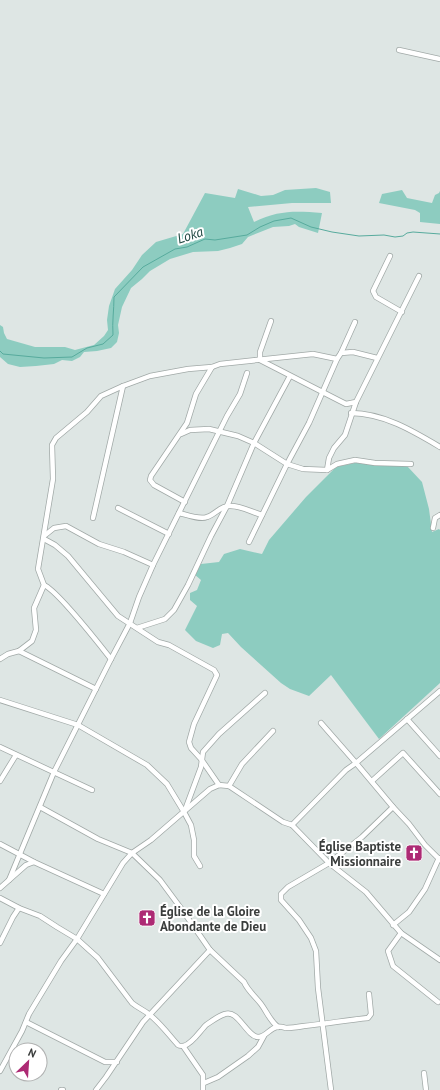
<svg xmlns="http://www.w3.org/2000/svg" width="440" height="1090" font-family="'PT Sans',sans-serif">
	<rect width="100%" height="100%" fill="#dee6e4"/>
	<g fill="#8dccc0">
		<path d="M316 188 330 192 331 203H292L248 207 254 222C279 210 295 211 322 213L318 233 299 227 295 224 289 226 273 227 248 237 242 244 230 248 218 251 193 252 170 259 150 271 142 279 131 288 122 307 118 325 119 333 117 342 111 348 97 351 84 352 80 357 72 361 62 360 54 364 36 366 20 367 8 364 0 357V325L3 327 4 333 7 339 35 347H65L75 350 94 345 104 336 108 330 107 320 109 306 115 289 132 270 142 255 156 242 183 234 205 193 235 198 238 189 261 196 273 195 285 190Z"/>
		<path d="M402 190 407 198 432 203 435 195 439 193 440 191V224L420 222V213L415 210 379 203 382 194Z"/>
		<path d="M359 462 383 466H407L422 482 429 509 432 532 439 529 440 530V683L379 739 331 675 309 696 290 689 281 683 241 647 228 633 222 634 220 645 213 648 196 641 185 630 197 606 190 600V593L197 590 201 580 194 574 201 564 219 562 224 554 240 549 262 554 269 540 306 497 336 467Z"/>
	</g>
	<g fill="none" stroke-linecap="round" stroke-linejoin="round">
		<path stroke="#57ab9d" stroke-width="1" d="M0 351 3 354 44 358 72 357 87 348 103 344 113 335C112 322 114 310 114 297L143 267 175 249 187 247 205 239 215 240 247 235 260 227 274 221 291 218 311 227 332 232 359 236 384 235 395 237 403 236 407 233 413 232 440 234"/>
		<g stroke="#a1a9a7" stroke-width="6">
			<g id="minor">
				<path d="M399 50 440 59"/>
				<path d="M390 256 373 291 376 297 402 312"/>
				<path d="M271 321 260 352V360L340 401 346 404 356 402"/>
				<path d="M341 353 355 322"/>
				<path d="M351 413C383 413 413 431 440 447"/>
				<path d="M181 434 190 430 209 429 238 436 254 443 287 464 303 469 327 470 337 464 355 460 375 463 411 464"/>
				<path d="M327 470 329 458 334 448 345 435 356 402 419 276"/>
				<path d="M185 502 154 485 150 480 151 476 187 423 196 394 212 367 220 364 313 354 337 359"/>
				<path d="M118 508 169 534"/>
				<path d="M179 513C187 515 200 520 207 517 215 515 220 506 229 506 240 505 251 512 262 515"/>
				<path d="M93 518 123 386"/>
				<path d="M433 528 435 518 440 515"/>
				<path d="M44 536 54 528 66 526 99 544 124 552 153 565"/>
				<path d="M44 539 55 545 68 556 118 616 158 642 169 645 214 670 217 675 194 724 189 742 191 748 201 759 219 785"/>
				<path d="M249 542 287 464 309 423 337 359 341 353 353 352 377 358"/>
				<path d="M44 585C58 591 99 644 111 659"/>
				<path d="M137 628 165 619 174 610 188 585 211 536 227 506 254 443 290 376"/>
				<path d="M19 651 96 689"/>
				<path d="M0 659 8 654 19 651 32 641 36 630 34 608 44 585 38 569 53 479 52 445 56 438 87 412 101 396 123 386 150 376 188 369 212 367"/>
				<path d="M0 700 78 725 147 765 167 784 184 812 191 825 194 840V856L200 866"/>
				<path d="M407 719 440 756"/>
				<path d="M321 723 356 763 393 807 409 824 425 845 440 860"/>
				<path d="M0 747 92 790"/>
				<path d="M0 781 16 755"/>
				<path d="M372 781 403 753 440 794"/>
				<path d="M229 786 242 764 273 731"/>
				<path d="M40 807 98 839 132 853 160 880 183 911 210 950 244 982C248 991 255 996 261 1004 267 1012 270 1021 278 1027"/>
				<path d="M185 810 201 767 203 752 219 734 265 693"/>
				<path d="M292 825 346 770 356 763 440 691"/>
				<path d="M0 844 34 862 104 894"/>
				<path d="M9 880 54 772 111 659 130 623 139 597 153 565 227 416 240 394 247 373"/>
				<path d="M0 888 26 865 34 862"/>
				<path d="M0 898 19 908 40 916 57 927 77 939 98 958 132 1003C138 1008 144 1010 150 1015 161 1024 169 1035 178 1045 179 1046 183 1046 184 1046 193 1043 200 1031 206 1025 212 1021 218 1016 225 1014 238 1009 247 1037 258 1037 266 1037 270 1028 277 1027 280 1026 283 1027 286 1028 292 1028 298 1027 304 1026 326 1024 347 1020 368 1018L371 1014 369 994"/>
				<path d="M393 925 409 912 425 889 439 858"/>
				<path d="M401 933 388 951 393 966 438 1002"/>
				<path d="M0 943 13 917 19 908"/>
				<path d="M26 1022 105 1062H117"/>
				<path d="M183 1046 203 1075V1090"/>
				<path d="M0 1071 22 1031 29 1014 61 961 77 939 123 863 132 853 151 840 210 789 219 785 229 786 283 822 292 825 329 863 366 892 401 933 440 960"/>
				<path d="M424 1073 426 1090"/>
				<path d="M204 1083 218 1077 248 1056 258 1047 264 1036"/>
				<path d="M61 1090H63"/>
				<path d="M96 1090 106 1077 143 1022 210 950"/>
				<path d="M331 1090 318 988 316 951 311 938 299 920 281 900V894L288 887 329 863 362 837 393 807"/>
			</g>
		</g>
		<use href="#minor" stroke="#fff" stroke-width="4.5"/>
	</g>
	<defs>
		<g id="church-square" transform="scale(0.9)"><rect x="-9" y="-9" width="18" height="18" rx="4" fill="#ad2a74" stroke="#fff"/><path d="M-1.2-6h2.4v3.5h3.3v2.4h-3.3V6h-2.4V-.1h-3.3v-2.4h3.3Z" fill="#fff"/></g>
	</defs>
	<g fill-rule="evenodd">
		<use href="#church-square" x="414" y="853"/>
		<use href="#church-square" x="147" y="918"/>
	</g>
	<g text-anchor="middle" stroke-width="4" stroke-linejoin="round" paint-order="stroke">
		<g font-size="13" font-weight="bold" fill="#3a3d3c" stroke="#fff" text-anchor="end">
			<text x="401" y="851">Église Baptiste<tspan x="401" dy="15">Missionnaire</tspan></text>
			<text x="160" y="916" text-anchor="start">Église de la Gloire<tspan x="160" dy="15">Abondante de Dieu</tspan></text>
		</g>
		<g font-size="14" font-style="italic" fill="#214842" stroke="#fff">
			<text transform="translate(190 235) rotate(-18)" y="5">Loka</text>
		</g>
	</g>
	<g transform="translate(28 1062) rotate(25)"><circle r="19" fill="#ffffff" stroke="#b0b1b1"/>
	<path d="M0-3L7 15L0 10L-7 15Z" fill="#ad2a74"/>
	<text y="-6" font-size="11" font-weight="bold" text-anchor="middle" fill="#3a3d3c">N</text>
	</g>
</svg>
